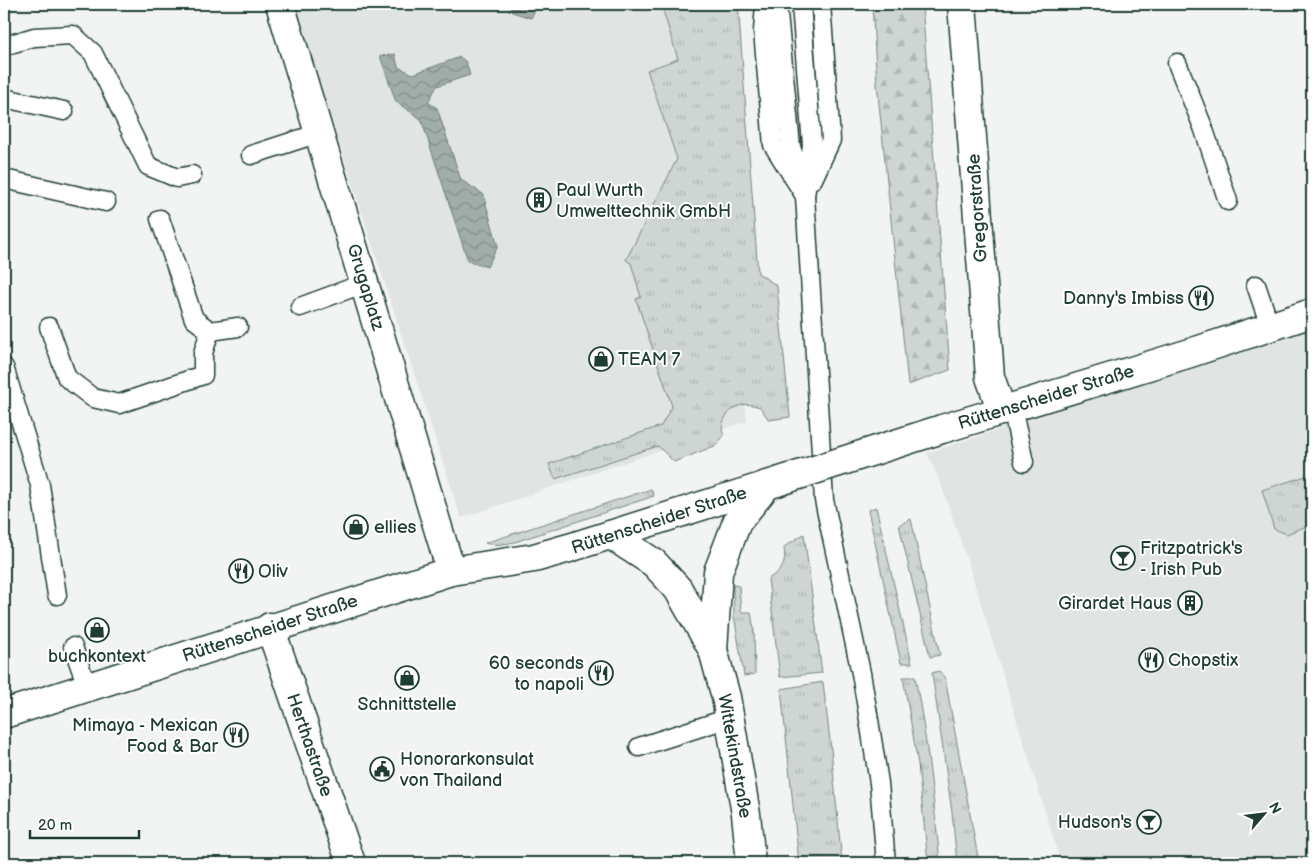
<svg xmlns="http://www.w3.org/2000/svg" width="1316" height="867" font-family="'Balsamiq Sans',sans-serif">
	<defs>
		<pattern id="grass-tufts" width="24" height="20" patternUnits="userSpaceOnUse" patternTransform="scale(1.25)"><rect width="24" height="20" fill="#ced5d3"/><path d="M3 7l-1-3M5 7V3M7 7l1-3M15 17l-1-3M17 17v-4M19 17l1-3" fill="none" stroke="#b0b8b6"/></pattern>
		<pattern id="forest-firs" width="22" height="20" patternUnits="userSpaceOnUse" patternTransform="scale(1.25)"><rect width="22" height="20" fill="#ced5d3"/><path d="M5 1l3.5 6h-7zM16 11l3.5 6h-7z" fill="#b0b8b6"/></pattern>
		<pattern id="water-waves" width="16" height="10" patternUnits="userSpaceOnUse" patternTransform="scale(1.25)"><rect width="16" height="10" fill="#a1adaa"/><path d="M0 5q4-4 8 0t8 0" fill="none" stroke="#838e8b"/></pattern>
	</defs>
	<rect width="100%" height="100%" fill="#f2f3f3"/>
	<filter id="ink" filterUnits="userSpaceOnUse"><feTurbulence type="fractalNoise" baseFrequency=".02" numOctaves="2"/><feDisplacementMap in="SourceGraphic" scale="10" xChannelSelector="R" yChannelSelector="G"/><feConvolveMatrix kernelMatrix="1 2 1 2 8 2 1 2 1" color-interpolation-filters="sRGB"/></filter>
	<g filter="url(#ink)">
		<g fill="#e0e4e3">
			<path d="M294 4H688L700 55 747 421 461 518Z"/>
			<path d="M1312 322V863H1061L969 565 941 484 927 453 1255 346Z"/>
		</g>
		<g fill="url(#grass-tufts)" stroke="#768984">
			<path d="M661 4H738L758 273 777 286 790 417 769 420 760 407C753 405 746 403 739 406 728 410 718 424 724 435L717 445 674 462 658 446 555 479 549 464 661 426 672 406 636 299 641 297 631 263 626 260 677 159 647 70 678 59Z"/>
			<path d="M1312 474V524L1287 534 1274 529 1262 490Z"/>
			<path d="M651 489 654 496 515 542C504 544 495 546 485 543Z"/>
			<path d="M876 507 877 511 912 663H901L868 510Z"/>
			<path d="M911 519 940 655 930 657 899 525Z"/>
			<path d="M804 534 822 673 780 677 768 579C783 569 786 566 784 547Z"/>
			<path d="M733 585 739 586 741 612H751L754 630 755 674 744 676 734 615Z"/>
			<path d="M939 671 945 678 979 863H957L952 812 932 673Z"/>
			<path d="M903 677H915C927 738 934 801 940 863H928L918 764Z"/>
			<path d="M823 682 831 749 842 863H799L781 689Z"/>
		</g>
		<path fill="url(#forest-firs)" stroke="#768984" d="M872 4H922L950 370 908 385 877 84Z"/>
		<g fill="url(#water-waves)" stroke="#6d807b">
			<path d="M509 4H538L531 18 512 12Z"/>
			<path d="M395 54 398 67 413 74 460 57 466 62 470 75 437 86 428 102 437 108 461 180 483 194 498 246 487 267 468 261 421 119 396 102 380 56Z"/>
		</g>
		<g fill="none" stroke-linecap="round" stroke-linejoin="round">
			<g stroke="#1f3d34" stroke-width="21">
				<g id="lane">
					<path d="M765 4 763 31 773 145 805 196"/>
					<path d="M777 4 791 147 800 176"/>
					<path d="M801 4 812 145 805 196 824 500 861 673 869 720 879 783 886 863"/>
					<path d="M4 46 34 37 73 35 93 53 148 166 177 178 192 175"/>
					<path d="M1177 63 1203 127 1228 201"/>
					<path d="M4 98 64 111"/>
					<path d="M251 155 319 133"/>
					<path d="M4 179 106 202"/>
					<path d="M813 179 831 140 821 4"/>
					<path d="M160 219 194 319 210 331 238 327"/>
					<path d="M1256 285 1270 326"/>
					<path d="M300 307 365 283"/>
					<path d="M49 327 67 378 93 398 119 404 203 375V353L210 331"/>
					<path d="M4 367 40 485 57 595"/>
					<path d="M1012 408 1024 462"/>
					<path d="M73 647 87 686"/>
					<path d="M639 747 729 718"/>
				</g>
			</g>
			<g stroke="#1f3d34" stroke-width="31">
				<g id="street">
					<path d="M280 4 451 571"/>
					<path d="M962 4 990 377 1002 411"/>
					<path d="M270 627 351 863"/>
				</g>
			</g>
			<g stroke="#1f3d34" stroke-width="31">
				<g id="secondary">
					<path d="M942 429 1187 354 1312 313"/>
					<path d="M611 535 654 563 678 589 713 650"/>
					<path d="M4 714 451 571 534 558 569 548 777 482"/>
					<path d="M751 863 746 814 726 697 713 650 718 572 737 522 767 485"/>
				</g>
			</g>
			<use href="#lane" stroke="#fff" stroke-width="18"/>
			<use href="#street" stroke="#fff" stroke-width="28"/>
			<use href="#secondary" stroke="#fff" stroke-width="28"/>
			<g stroke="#1f3d34" stroke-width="31" stroke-linecap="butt">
				<path id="secondary-bridge" d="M777 482 942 429"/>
			</g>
			<use href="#secondary-bridge" stroke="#fff" stroke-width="28"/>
		</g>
	</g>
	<defs>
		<g id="building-ring" transform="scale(1.25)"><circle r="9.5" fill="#fff" stroke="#1f3d34" stroke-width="1.5"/><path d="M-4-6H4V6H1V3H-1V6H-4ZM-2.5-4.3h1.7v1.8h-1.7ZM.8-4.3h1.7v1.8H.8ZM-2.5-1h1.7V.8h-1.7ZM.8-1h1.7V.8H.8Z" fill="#1f3d34"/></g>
		<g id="restaurant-ring" transform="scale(1.25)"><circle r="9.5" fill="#fff" stroke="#1f3d34" stroke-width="1.5"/><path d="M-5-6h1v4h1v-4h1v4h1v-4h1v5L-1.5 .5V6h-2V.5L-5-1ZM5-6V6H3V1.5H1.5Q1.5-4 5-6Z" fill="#1f3d34"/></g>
		<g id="shop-ring" transform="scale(1.25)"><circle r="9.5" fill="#fff" stroke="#1f3d34" stroke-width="1.5"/><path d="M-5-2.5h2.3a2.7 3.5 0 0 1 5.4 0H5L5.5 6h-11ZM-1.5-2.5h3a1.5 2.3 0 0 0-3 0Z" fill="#1f3d34"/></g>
		<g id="bar-ring" transform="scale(1.25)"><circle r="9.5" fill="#fff" stroke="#1f3d34" stroke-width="1.5"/><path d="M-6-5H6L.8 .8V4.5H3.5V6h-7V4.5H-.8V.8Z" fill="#1f3d34"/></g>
		<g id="civic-ring" transform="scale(1.25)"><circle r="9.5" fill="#fff" stroke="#1f3d34" stroke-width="1.5"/><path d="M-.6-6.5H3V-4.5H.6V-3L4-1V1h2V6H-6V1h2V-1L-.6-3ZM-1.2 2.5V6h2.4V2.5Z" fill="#1f3d34"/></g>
	</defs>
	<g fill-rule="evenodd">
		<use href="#building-ring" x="539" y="200"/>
		<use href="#restaurant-ring" x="1201" y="298"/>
		<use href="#shop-ring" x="601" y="359"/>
		<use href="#shop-ring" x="356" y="527"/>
		<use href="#bar-ring" x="1123" y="558"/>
		<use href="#restaurant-ring" x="241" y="571"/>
		<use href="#building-ring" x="1190" y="603"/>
		<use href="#shop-ring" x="97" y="630"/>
		<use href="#restaurant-ring" x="1151" y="660"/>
		<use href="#restaurant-ring" x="601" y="673"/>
		<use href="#shop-ring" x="407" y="678"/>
		<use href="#restaurant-ring" x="236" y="735"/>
		<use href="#civic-ring" x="382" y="769"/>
		<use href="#bar-ring" x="1149" y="822"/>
	</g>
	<g text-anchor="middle" stroke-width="4" stroke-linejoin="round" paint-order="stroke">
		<g font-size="18" fill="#1f3d34" stroke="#fff" text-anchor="start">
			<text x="556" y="196">Paul Wurth<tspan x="556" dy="21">Umwelttechnik GmbH</tspan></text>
			<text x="1184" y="304" text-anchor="end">Danny's Imbiss</text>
			<text x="618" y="365">TEAM 7</text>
			<text x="374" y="533">ellies</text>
			<text x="1140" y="554">Fritzpatrick's<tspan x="1140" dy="21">- Irish Pub</tspan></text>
			<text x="258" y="577">Oliv</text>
			<text x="1172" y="609" text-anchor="end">Girardet Haus</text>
			<text x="97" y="662" text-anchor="middle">buchkontext</text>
			<text x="1168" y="666">Chopstix</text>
			<text x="584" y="669" text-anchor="end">60 seconds<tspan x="584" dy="21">to napoli</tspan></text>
			<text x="407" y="710" text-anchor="middle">Schnittstelle</text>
			<text x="218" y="731" text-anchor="end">Mimaya - Mexican<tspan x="218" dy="21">Food &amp; Bar</tspan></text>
			<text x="400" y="765">Honorarkonsulat<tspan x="400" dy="21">von Thailand</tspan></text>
			<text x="1132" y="828" text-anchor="end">Hudson's</text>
		</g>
		<g font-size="18" fill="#1f3d34" stroke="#fff">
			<text transform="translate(977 208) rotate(-94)" y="6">Gregorstraße</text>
			<text transform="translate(366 287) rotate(73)" y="6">Grugaplatz</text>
			<text transform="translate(1046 397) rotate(-17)" y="6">Rüttenscheider Straße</text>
			<text transform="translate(659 520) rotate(-18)" y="6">Rüttenscheider Straße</text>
			<text transform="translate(270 628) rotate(-18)" y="6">Rüttenscheider Straße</text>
			<text transform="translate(310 745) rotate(71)" y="6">Herthastraße</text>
			<text transform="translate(735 756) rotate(80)" y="6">Wittekindstraße</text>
		</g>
	</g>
	<rect width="1316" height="867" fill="none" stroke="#fff" stroke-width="20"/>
	<rect x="10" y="10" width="1296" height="847" fill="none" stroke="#1f3d34" stroke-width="2" filter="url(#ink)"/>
	<g transform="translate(1264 814) rotate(62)" stroke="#ffffff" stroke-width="4" paint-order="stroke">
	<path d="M0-4L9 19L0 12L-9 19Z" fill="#1f3d34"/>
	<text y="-8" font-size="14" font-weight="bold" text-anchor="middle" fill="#1f3d34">N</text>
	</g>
	<path d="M30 830v8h109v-8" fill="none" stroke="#1f3d34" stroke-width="2.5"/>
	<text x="38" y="830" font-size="15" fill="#1f3d34" stroke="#ffffff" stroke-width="4" paint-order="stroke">20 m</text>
</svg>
